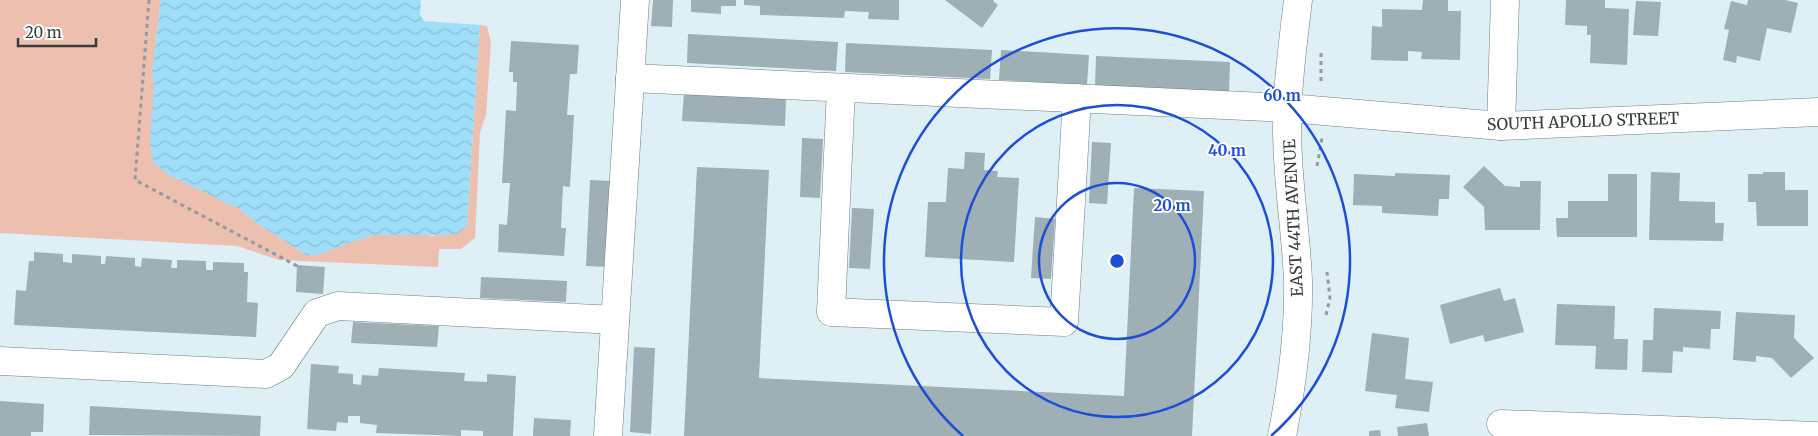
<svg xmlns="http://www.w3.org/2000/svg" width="1818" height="436" font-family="Merriweather,serif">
	<defs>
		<pattern id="water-waves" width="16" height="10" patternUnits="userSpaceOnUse" patternTransform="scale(1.25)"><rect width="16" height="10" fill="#9edef9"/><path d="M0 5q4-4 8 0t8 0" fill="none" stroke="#89bfd6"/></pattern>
	</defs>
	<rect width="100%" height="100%" fill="#deeff6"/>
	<path fill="#ecbfae" d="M0 0H161L152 72 154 83 239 209 260 225 306 255 374 235 418 234 433 236 467 226 480 25 487 26 491 42 486 115 480 132 475 238 461 249H439L438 267 279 260 237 246 0 233Z"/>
	<path fill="url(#water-waves)" d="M161 0H421L420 15 424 21 480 25 467 226 457 234 449 235H374L351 242 316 256 306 255 260 225 239 209 167 174 153 162 150 142 154 83 152 72Z"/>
	<g fill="#9fafb6">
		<path d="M653 0H673L672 27 651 26Z"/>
		<path d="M691 0H736V6H721V14L691 12Z"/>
		<path d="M744 0H899V20L868 19 869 12 845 11 844 18 760 15V6L744 5Z"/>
		<path d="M945 0H994L993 1 998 5 982 28Z"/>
		<path d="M1423 0H1448V11H1461L1460 60 1421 59 1422 52 1408 51V61L1371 60 1372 26 1382 27V9L1422 10Z"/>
		<path d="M1566 0H1605V8L1629 9 1627 65 1590 63 1591 35H1587V26L1565 25Z"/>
		<path d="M1748 0H1785L1798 3 1791 33 1767 28 1760 61 1737 56 1736 63 1723 60 1729 30 1724 29 1731 1 1747 5Z"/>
		<path d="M1636 1 1661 2 1658 36 1633 35Z"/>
		<path d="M688 34 838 42 836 71 687 63Z"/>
		<path d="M511 41 579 45 577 74H570L567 115H574L570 187 563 186 561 228H566L564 256 498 252 499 224 507 225 510 183H502L506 110 516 111 517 82H513V72H509Z"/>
		<path d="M846 43 992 50 990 79 845 72Z"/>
		<path d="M1001 50 1089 55 1087 85 999 80Z"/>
		<path d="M1096 56 1230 62 1229 92 1095 86Z"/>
		<path d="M684 92 786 97 785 126 682 121Z"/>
		<path d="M802 138 823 139 820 198 800 197Z"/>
		<path d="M1092 142 1111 143 1107 204 1089 203Z"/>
		<path d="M965 152 985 153 984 170 998 171 997 177 1019 178 1014 262 925 257 928 202H946L948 168 964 169Z"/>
		<path d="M1484 166 1505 186 1520 187V181H1541L1540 230H1485L1484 207 1463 187Z"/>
		<path d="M697 167 769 170 759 378 1124 396 1134 188 1204 191 1192 436H684Z"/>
		<path d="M1651 172 1680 173 1679 201 1715 202V223H1724L1723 241 1649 240Z"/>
		<path d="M1763 172H1785V190H1808V226H1757L1756 202H1748V174H1763Z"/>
		<path d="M1395 173 1450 175 1449 199H1439L1438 216 1382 213V206L1353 205 1354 174 1395 176Z"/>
		<path d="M1608 174H1637V237H1557L1556 218H1568V201H1608Z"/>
		<path d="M590 180 611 181 607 267 586 266Z"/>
		<path d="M852 208 874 209 870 269 849 268Z"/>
		<path d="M1035 217 1055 219 1051 279 1031 278Z"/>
		<path d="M34 252 63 254V262L72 263V254L101 256V264H105L106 256 135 258V266L141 267 142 258 172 260 171 268H177V260L206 261V270H213V262L244 263V272H248L247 302 258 303 256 337 14 325 16 290 26 291 29 261H34Z"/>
		<path d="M297 265 325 267 323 294 296 292Z"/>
		<path d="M481 277 567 281 566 302 480 298Z"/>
		<path d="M1500 288 1504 301 1515 298 1524 332 1485 342 1483 335 1450 344 1440 305Z"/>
		<path d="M1557 304 1615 306 1614 339H1628L1627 370 1595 369 1596 346 1555 345Z"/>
		<path d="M1654 308 1721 311 1720 329H1711L1710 349 1683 347V352L1673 351 1672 373 1642 372 1643 340H1653Z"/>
		<path d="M1736 312 1795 315 1794 338 1814 358 1791 378 1772 358 1756 356V362L1733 360Z"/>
		<path d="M353 322 439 326 437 347 351 343Z"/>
		<path d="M1372 333 1409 338 1405 379 1433 382 1429 412 1395 408 1397 395 1365 391Z"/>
		<path d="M634 347 655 348 651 434 630 432Z"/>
		<path d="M311 364 339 366 338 373 353 374V384L361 385 362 375 378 376 379 368 465 373 464 381 487 382V374L516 376 513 436H483V431L461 430V436L376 433 377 425 360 423V416H348V423L337 422 336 431 307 429Z"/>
		<path d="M0 401 44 404 43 432H31V436H0Z"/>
		<path d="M90 406 261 416 260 436 89 435Z"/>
		<path d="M534 418 571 420 570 436H533Z"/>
		<path d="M1427 423 1429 436H1398L1397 427Z"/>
		<path d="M1380 430 1381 436H1369V431Z"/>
	</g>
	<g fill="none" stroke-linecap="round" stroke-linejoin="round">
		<g stroke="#707f85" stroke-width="29">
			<g id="minor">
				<path d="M630 78 1288 108 1501 126 1818 112"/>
				<path d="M841 88 831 312 1064 322 1077 98"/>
				<path d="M1501 126 1505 0"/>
				<path d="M0 361 266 374 281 366 317 313 338 306 615 320"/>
				<path d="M1501 424 1816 436"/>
				<path d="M608 436 635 0"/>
				<path d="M1282 436C1292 385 1299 334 1298 281 1296 230 1287 180 1287 129 1287 86 1293 43 1298 0"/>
			</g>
		</g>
		<g stroke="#8f9ba0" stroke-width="3" stroke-dasharray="4 4" stroke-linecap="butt">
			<path d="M149 0 135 180 301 268"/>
			<path d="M1321 53V84"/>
			<path d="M1317 166 1322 138"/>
			<path d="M1326 315 1330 298 1327 272"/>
		</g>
		<use href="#minor" stroke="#fff" stroke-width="28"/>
	</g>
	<g fill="none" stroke="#1d4ed8" stroke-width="2.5">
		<circle cx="1117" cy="261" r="78"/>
		<circle cx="1117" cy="261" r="156"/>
		<path d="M963 436A233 233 0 1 1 1271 436"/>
	</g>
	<g text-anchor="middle" stroke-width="4" stroke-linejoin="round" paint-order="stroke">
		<g font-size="16" fill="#353c3f" stroke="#fff">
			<text transform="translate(1583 121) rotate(-2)" y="6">SOUTH APOLLO STREET</text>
			<text transform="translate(1293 218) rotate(-93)" y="6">EAST 44TH AVENUE</text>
		</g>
	</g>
	<circle cx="1117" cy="261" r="8" fill="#1d4ed8" stroke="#fff" stroke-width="2.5"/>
	<g font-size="15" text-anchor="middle" font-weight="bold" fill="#1d4ed8" stroke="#fff" stroke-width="4" stroke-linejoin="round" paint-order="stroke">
		<text x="1282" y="101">60 m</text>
		<text x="1227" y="156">40 m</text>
		<text x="1172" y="211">20 m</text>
	</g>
	<path d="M18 38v8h78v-8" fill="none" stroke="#353c3f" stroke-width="2.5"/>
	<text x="25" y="38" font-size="15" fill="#353c3f" stroke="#ffffff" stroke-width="4" paint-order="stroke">20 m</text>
</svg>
